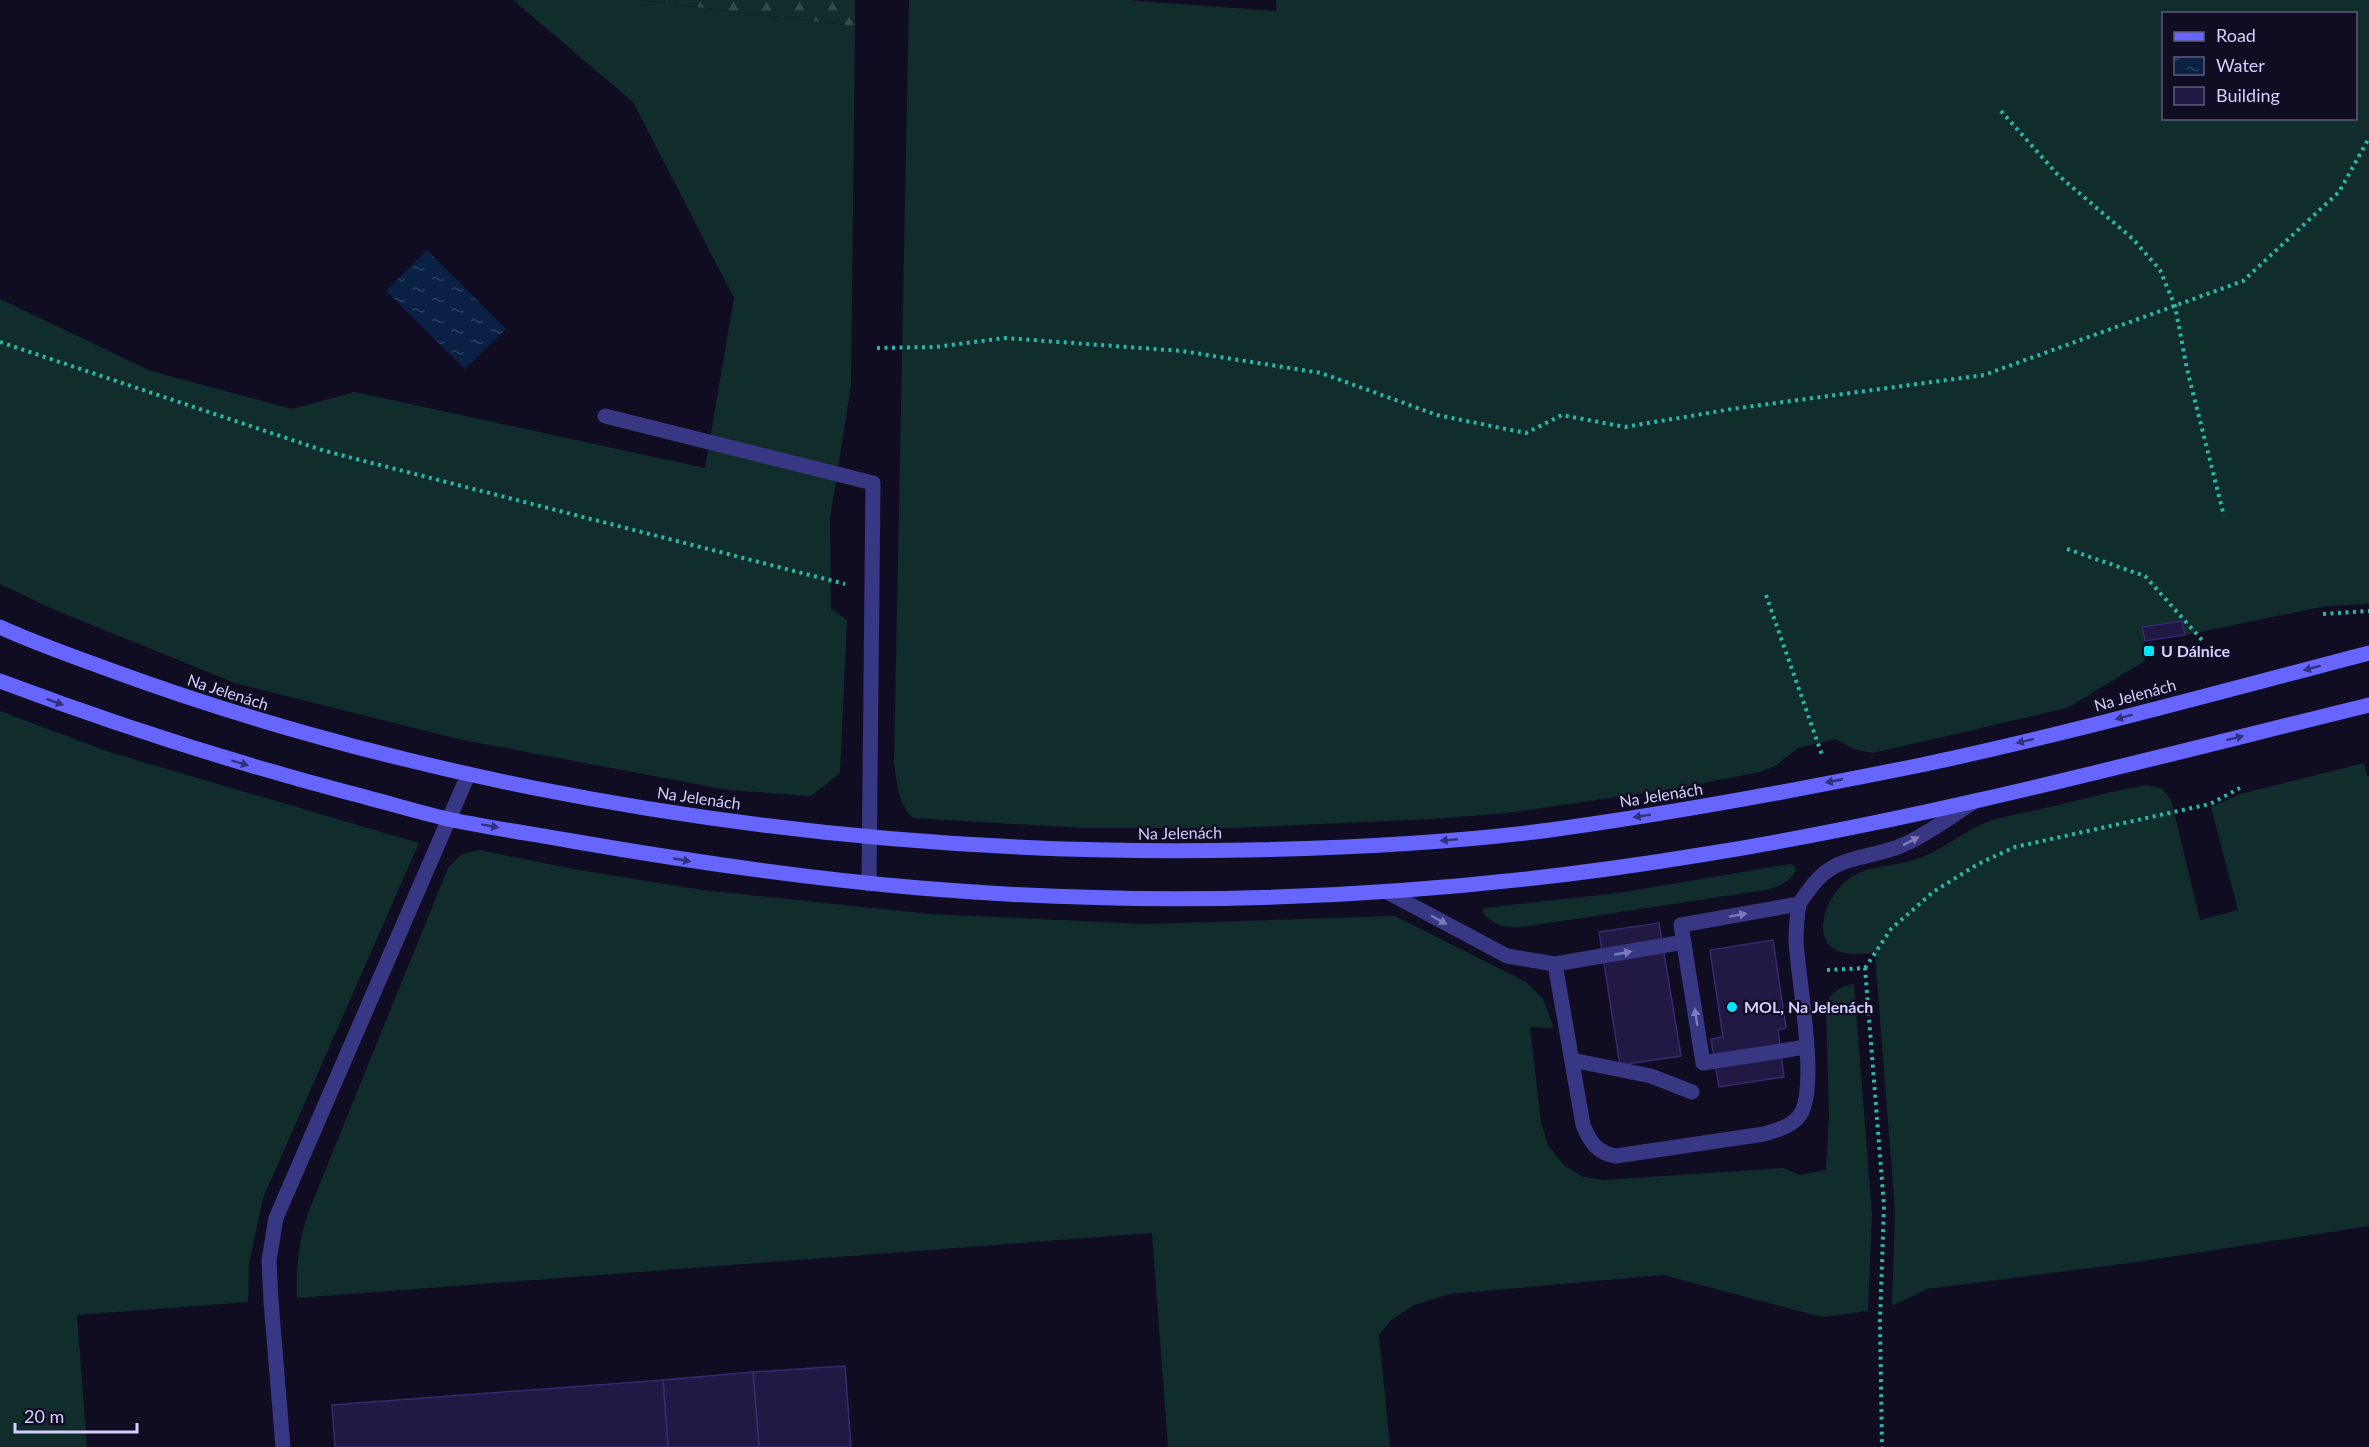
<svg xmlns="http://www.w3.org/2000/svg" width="2369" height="1447" font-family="Lato,sans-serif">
	<defs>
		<pattern id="forest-firs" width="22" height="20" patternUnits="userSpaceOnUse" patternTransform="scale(1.5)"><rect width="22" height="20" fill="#102d2b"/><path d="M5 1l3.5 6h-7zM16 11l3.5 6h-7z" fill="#324a4b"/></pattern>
		<pattern id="water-ripples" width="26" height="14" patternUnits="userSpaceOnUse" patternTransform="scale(1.5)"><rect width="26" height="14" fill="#0a2145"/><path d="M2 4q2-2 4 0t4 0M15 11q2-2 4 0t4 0" fill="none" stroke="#2d4061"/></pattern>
	</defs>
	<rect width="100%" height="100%" fill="#100d23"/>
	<g fill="#102d2b" fill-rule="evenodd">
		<path d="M513 0H639L855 26 851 386 830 518 831 609 847 620 840 773 811 796 728 790 463 740 235 683 50 608 0 584V299L151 371 292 409 355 392 705 468 734 298 633 102Z"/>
		<path d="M909 0H1126L1277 11 1276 0H2369V604L2326 606 2185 635 2182 621 2143 627 2145 661 2067 708 1873 753 1853 749 1836 739 1798 748 1775 766 1760 772 1672 789 1507 813 1432 819 1231 828H1084L913 818C898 805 897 781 894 763ZM2164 14H2356V118H2164Z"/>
		<path d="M0 711 109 752 419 843 263 1198 249 1263 248 1302 77 1315 87 1447H0Z"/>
		<path d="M2364 763 2367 776H2369V1226L2137 1262 1927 1289 1892 1306 1895 1211 1875 954C1857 953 1831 959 1824 935 1819 916 1834 889 1849 879 1868 865 1892 867 1914 860 1940 852 1962 832 1987 822 2007 815 2029 812 2050 807 2082 800 2115 790 2148 785L2162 789 2171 800 2200 920 2238 910 2211 807 2240 794Z"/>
		<path d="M479 850 573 869 702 890 929 914 1147 924 1395 916 1526 982 1543 999 1554 1028 1530 1027 1541 1123 1548 1145 1563 1164 1581 1176 1603 1180 1783 1168 1800 1175 1826 1170 1829 1116 1826 1007C1829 993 1840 986 1854 984L1872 1215 1868 1311 1822 1317 1663 1275 1449 1294 1414 1305 1391 1320 1379 1335 1390 1447H1168L1152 1233 297 1298C296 1264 299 1235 312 1203L448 868 462 854Z"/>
		<path d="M1790 864 1795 866 1796 871C1787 883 1780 887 1765 890L1522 927C1505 928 1493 926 1482 911L1484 908 1618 893Z"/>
	</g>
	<path fill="url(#forest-firs)" d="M639 0H855V26Z"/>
	<path fill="url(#water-ripples)" d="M427 250 506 329 465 369 386 291Z"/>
	<g fill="#211944" stroke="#372a71" stroke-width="1.5">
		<path d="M2182 621 2185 635 2145 641 2142 627Z"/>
		<path d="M1659 923 1681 1056 1620 1065 1599 932Z"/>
		<path d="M1773 940 1786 1028 1778 1030 1784 1077 1719 1087 1711 1039 1723 1037 1710 950Z"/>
		<path d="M845 1366 851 1447H759L753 1372Z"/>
		<path d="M753 1372 759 1447H668L663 1380Z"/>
		<path d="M663 1380 668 1447H335L332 1405Z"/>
	</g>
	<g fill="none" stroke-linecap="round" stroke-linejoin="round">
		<g stroke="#2bb7ab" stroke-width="4" stroke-dasharray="3 4.5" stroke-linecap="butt">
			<path d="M2001 111 2058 175 2133 239 2160 270 2175 306 2187 369 2224 516"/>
			<path d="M0 342 325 451 845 584"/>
			<path d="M877 348 935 347 1005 338 1182 351 1321 373 1437 415 1526 433 1562 415 1625 427 1732 409 1984 375 2243 281 2339 192 2369 138"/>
			<path d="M2067 549 2145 576 2202 640"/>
			<path d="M1766 595 1822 755"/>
			<path d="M2323 614 2369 611"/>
			<path d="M1865 968 1891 929 1933 892 1978 864 2015 847 2210 804 2240 788"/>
			<path d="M1827 970 1865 968 1884 1206 1880 1322 1882 1447"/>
		</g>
		<g stroke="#383783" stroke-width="15">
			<path d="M605 416 873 483 869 884"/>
			<path d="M1387 892 1507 956 1555 964 1684 942"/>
			<path d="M1555 964 1583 1125C1590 1142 1597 1153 1616 1156L1764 1134C1777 1130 1791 1127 1800 1115 1819 1087 1798 979 1796 941 1796 929 1797 917 1799 904"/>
			<path d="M1806 1047 1703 1063 1681 925 1799 904C1806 894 1813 883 1822 875 1844 855 1879 857 1905 844 1929 833 1950 817 1972 803"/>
			<path d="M1572 1060 1651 1076 1692 1092"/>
			<path d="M283 1447 271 1301 269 1260 276 1218 468 775"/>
		</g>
		<g stroke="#66f" stroke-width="15">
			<path d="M0 627C37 644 75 657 113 671 252 722 390 759 534 788 770 835 1007 855 1247 850 1348 848 1450 843 1550 830 1674 813 1798 790 1921 765 2072 733 2220 692 2369 653"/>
			<path d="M0 681C114 724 229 761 346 792 382 801 417 812 452 820 492 828 532 834 572 841 687 861 803 878 920 888 1181 910 1448 897 1706 854 1930 818 2149 759 2369 705"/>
		</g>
	</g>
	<defs><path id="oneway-solid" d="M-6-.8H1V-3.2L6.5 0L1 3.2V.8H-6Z" transform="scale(1.5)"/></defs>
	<g fill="#32317b">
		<use href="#oneway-solid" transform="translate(2312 668) rotate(165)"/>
		<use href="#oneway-solid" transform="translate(55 702) rotate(20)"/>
		<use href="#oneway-solid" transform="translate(2124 717) rotate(165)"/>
		<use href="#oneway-solid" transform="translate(2235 738) rotate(-14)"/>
		<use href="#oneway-solid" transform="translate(2025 741) rotate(167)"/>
		<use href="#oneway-solid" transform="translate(240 763) rotate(17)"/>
		<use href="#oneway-solid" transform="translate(1834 781) rotate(169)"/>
		<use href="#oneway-solid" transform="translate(1642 816) rotate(171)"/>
		<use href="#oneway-solid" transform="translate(490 826) rotate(10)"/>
		<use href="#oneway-solid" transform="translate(1449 840) rotate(175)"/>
		<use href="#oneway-solid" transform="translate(682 860) rotate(10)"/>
	</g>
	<g fill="#7e7bbb">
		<use href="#oneway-solid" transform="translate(1911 841) rotate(-27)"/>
		<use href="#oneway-solid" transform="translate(1738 915) rotate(-10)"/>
		<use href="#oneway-solid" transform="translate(1439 920) rotate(28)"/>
		<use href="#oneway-solid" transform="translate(1623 953) rotate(-10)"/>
		<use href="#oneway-solid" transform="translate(1696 1017) rotate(-99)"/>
	</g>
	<g fill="#00e7fa" stroke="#100d23" stroke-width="2">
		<rect x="2143" y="645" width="12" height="12" rx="3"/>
		<circle cx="1732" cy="1007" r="6"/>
	</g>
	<g text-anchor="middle" stroke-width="4.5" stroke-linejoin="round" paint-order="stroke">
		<g font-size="16" font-weight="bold" fill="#d4cfff" stroke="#100d23" text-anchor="start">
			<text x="2161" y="657">U Dálnice</text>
			<text x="1744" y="1013">MOL, Na Jelenách</text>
		</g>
		<g font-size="16" fill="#d4cfff" stroke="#100d23">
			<text transform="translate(228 692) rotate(18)" y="6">Na Jelenách</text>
			<text transform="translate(2135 695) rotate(-15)" y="6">Na Jelenách</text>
			<text transform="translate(1661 795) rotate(-9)" y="6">Na Jelenách</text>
			<text transform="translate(699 798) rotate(8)" y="6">Na Jelenách</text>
			<text transform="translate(1180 833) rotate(-1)" y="6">Na Jelenách</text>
		</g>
	</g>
	<rect x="2162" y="12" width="195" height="108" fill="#100d23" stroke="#5e5b7b" stroke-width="1.5"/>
	<rect x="2174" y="32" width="30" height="9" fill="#6666ff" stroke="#5e5b7b" stroke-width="1.5"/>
	<text x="2216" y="42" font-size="18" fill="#d4cfff">Road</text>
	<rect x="2174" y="57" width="30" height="18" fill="url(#water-ripples)" stroke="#5e5b7b" stroke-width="1.5"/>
	<text x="2216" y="72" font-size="18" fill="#d4cfff">Water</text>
	<rect x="2174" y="87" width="30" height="18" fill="#211944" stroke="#5e5b7b" stroke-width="1.5"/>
	<text x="2216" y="102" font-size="18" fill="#d4cfff">Building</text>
	<path d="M15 1423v9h122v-9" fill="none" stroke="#d4cfff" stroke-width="3"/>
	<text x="24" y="1423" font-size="18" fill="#d4cfff" stroke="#100d23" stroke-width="4.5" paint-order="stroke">20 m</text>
</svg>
